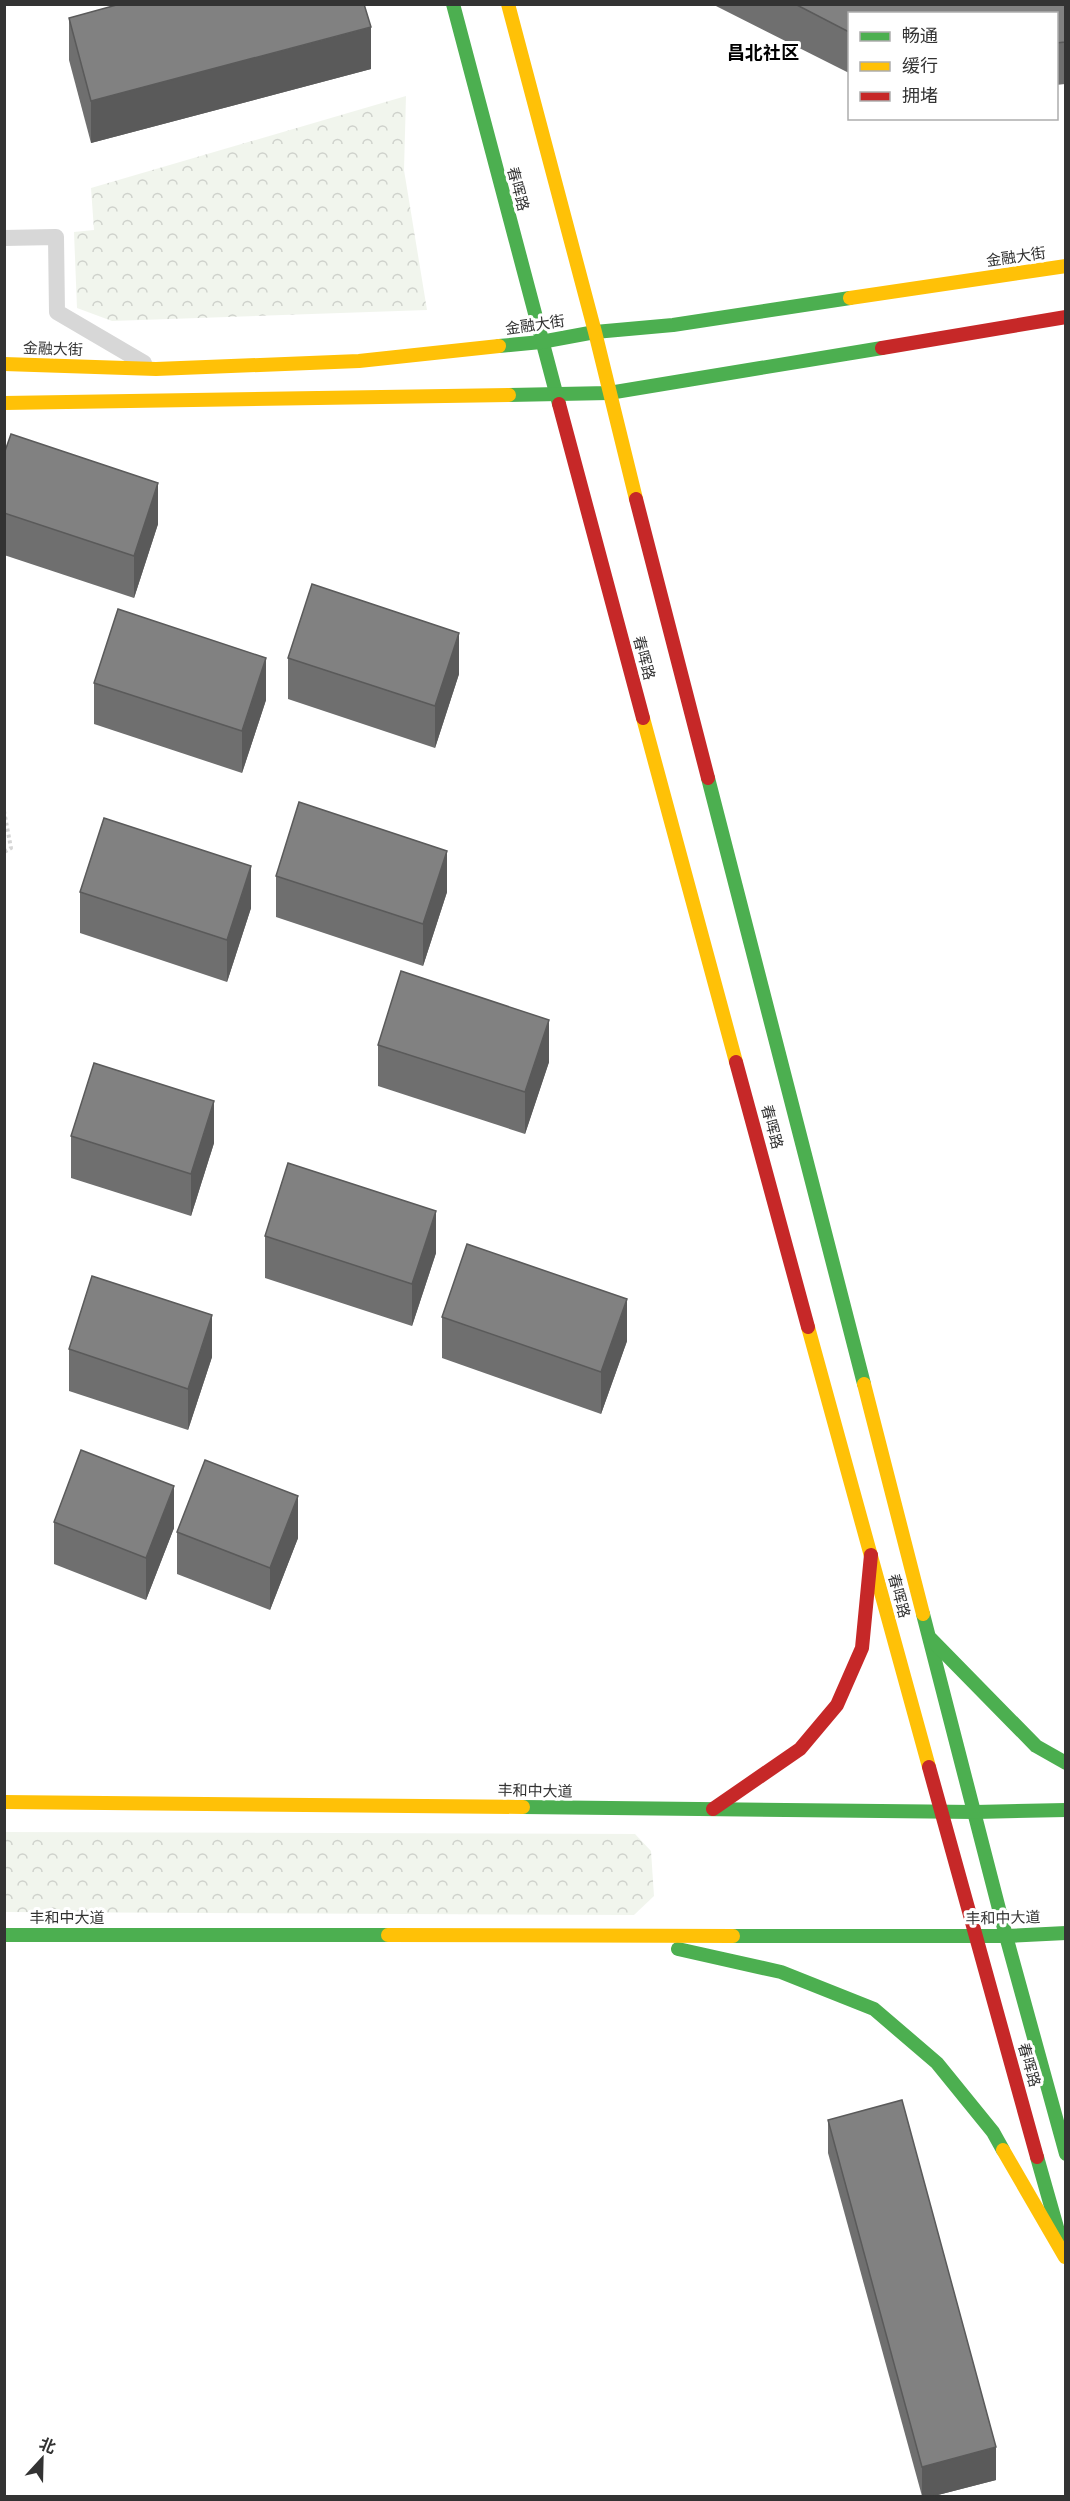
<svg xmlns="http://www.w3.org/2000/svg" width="1070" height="2501" font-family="Helvetica,'Noto Sans SC',sans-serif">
	<defs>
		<pattern id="park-crowns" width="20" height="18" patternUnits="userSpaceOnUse" patternTransform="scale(1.5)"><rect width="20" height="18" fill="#f1f5ed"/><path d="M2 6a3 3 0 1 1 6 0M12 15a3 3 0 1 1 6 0" fill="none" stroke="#cfd2cc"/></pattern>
	</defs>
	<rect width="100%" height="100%" fill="#fff"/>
	<g fill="url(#park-crowns)">
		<path d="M406 96 404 170 427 310 112 321 77 308 74 232 94 230 91 188Z"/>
		<path d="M5 1832 635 1834 651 1851 654 1896 634 1915 5 1912Z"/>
	</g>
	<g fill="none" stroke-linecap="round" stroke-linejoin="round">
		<path stroke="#d6d6d6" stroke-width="4" stroke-dasharray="3 3" stroke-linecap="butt" d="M4 811 11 848 4 852"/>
		<path stroke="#d7d7d7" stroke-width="16" d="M4 238 56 237 57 312 144 363"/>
		<g stroke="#4caf50" stroke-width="14">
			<path d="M453 4 559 404"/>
			<path d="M499 346 541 342 595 332 673 325 850 298"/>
			<path d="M509 395 609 393 882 348"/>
			<path d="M708 778 864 1384"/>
			<path d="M923 1614 1006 1936 1066 2154"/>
			<path d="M931 1639 1036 1746 1066 1763"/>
			<path d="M523 1807 975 1812 1066 1810"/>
			<path d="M4 1935H388"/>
			<path d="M733 1936H1006L1066 1933"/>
			<path d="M678 1949 781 1972 874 2009 937 2063 993 2132 1003 2150"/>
			<path d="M1037 2157 1060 2238"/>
		</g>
		<g stroke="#ffc107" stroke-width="14">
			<path d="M508 4 595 332 636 499"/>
			<path d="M850 298 1066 266"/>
			<path d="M4 364 156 369 359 361 499 346"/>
			<path d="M4 403 509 395"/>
			<path d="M643 718 736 1062"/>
			<path d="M808 1327 929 1767"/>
			<path d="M864 1384 923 1614"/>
			<path d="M4 1802 523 1807"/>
			<path d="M388 1935 733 1936"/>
			<path d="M1003 2150 1065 2257"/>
		</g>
		<g stroke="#c62828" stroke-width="14">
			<path d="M882 348 1066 317"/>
			<path d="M559 404 643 718"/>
			<path d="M636 499 708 778"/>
			<path d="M736 1062 808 1327"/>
			<path d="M929 1767 1037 2157"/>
			<path d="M713 1809 800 1749 837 1705 862 1648 871 1555"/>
		</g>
	</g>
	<g fill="#6f6f6f">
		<path d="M712 4H1065V84L1056 85V14H849V73Z"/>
		<path d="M69 18 371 69 91 143 69 60Z"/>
		<path d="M4 454 158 524 134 598 4 555Z"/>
		<path d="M288 658 459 674 435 748 288 699Z"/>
		<path d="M94 683 266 700 242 773 94 724Z"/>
		<path d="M276 876 447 892 423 966 276 917Z"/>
		<path d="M80 892 251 908 227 982 80 933Z"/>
		<path d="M378 1045 549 1062 525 1134 378 1086Z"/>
		<path d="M71 1136 214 1143 191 1216 71 1178Z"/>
		<path d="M265 1236 436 1253 412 1326 265 1278Z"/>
		<path d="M442 1317 627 1341 601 1414 442 1358Z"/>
		<path d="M69 1349 212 1357 188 1430 69 1391Z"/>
		<path d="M54 1522 174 1528 146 1600 54 1564Z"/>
		<path d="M177 1532 298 1538 270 1610 177 1574Z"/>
		<path d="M828 2120 996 2480 934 2496H922L828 2153Z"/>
	</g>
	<g fill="#5a5a5a">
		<path d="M371 27V69L91 143V101Z"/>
		<path d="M158 483V524L134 598V556Z"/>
		<path d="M459 633V674L435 748V706Z"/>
		<path d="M266 658V700L242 773V731Z"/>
		<path d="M447 851V892L423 966V924Z"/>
		<path d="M251 866V908L227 982V940Z"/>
		<path d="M549 1020V1062L525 1134V1092Z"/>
		<path d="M214 1101V1143L191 1216V1174Z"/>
		<path d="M436 1211V1253L412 1326V1284Z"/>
		<path d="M627 1299V1341L601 1414V1372Z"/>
		<path d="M212 1315V1357L188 1430V1389Z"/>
		<path d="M174 1486V1528L146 1600V1558Z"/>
		<path d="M298 1496V1538L270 1610V1568Z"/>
		<path d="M996 2447V2480L934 2496H922V2467Z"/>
	</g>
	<g fill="#818181" stroke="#5a5a5a" stroke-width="1.5">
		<path d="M120 4H364L371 27 91 101 69 18Z"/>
		<path d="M795 4H1065V42L1056 43V14H849V32Z"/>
		<path d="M11 434 158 483 134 556 4 513V454Z"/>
		<path d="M312 584 459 633 435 706 288 658Z"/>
		<path d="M118 609 266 658 242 731 94 683Z"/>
		<path d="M299 802 447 851 423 924 276 876Z"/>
		<path d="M104 818 251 866 227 940 80 892Z"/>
		<path d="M401 971 549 1020 525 1092 378 1045Z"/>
		<path d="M94 1063 214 1101 191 1174 71 1136Z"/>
		<path d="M288 1163 436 1211 412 1284 265 1236Z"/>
		<path d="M467 1244 627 1299 601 1372 442 1317Z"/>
		<path d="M92 1276 212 1315 188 1389 69 1349Z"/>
		<path d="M81 1450 174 1486 146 1558 54 1522Z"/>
		<path d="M205 1460 298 1496 270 1568 177 1532Z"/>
		<path d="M902 2100 996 2447 922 2467 828 2120Z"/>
	</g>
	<g text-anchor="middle" stroke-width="6" stroke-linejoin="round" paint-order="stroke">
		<g font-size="15" fill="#333" stroke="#fff">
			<text transform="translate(518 189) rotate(75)" y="5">春晖路</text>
			<text transform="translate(1016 257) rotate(-8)" y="5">金融大街</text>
			<text transform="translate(535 325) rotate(-8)" y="5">金融大街</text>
			<text transform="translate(53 349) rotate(2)" y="5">金融大街</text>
			<text transform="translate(644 658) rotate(75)" y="5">春晖路</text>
			<text transform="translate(772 1127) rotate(75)" y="5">春晖路</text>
			<text transform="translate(899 1596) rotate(75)" y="5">春晖路</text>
			<text transform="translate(535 1791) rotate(1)" y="5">丰和中大道</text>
			<text x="67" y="1923">丰和中大道</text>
			<text transform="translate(1003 1918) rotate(-1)" y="5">丰和中大道</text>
			<text transform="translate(1029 2065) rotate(74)" y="5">春晖路</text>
		</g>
		<g font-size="18" font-weight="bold" fill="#000" stroke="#fff">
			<text x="763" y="59">昌北社区</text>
		</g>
	</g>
	<rect width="1070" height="2501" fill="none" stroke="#333333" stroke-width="12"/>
	<rect x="848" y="12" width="210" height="108" fill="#ffffff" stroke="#adadad" stroke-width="1.5"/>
	<rect x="860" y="32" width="30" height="9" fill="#4caf50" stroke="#adadad" stroke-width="1.5"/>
	<text x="902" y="42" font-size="18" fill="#333333">畅通</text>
	<rect x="860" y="62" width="30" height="9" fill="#ffc107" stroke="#adadad" stroke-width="1.5"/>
	<text x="902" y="72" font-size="18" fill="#333333">缓行</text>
	<rect x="860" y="92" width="30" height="9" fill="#c62828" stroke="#adadad" stroke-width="1.5"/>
	<text x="902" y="102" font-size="18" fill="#333333">拥堵</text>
	<g transform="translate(42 2459) rotate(22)" stroke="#ffffff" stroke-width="4.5" paint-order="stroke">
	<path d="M0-4.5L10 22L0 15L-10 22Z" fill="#333333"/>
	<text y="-9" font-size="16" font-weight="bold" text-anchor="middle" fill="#333333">北</text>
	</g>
</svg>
